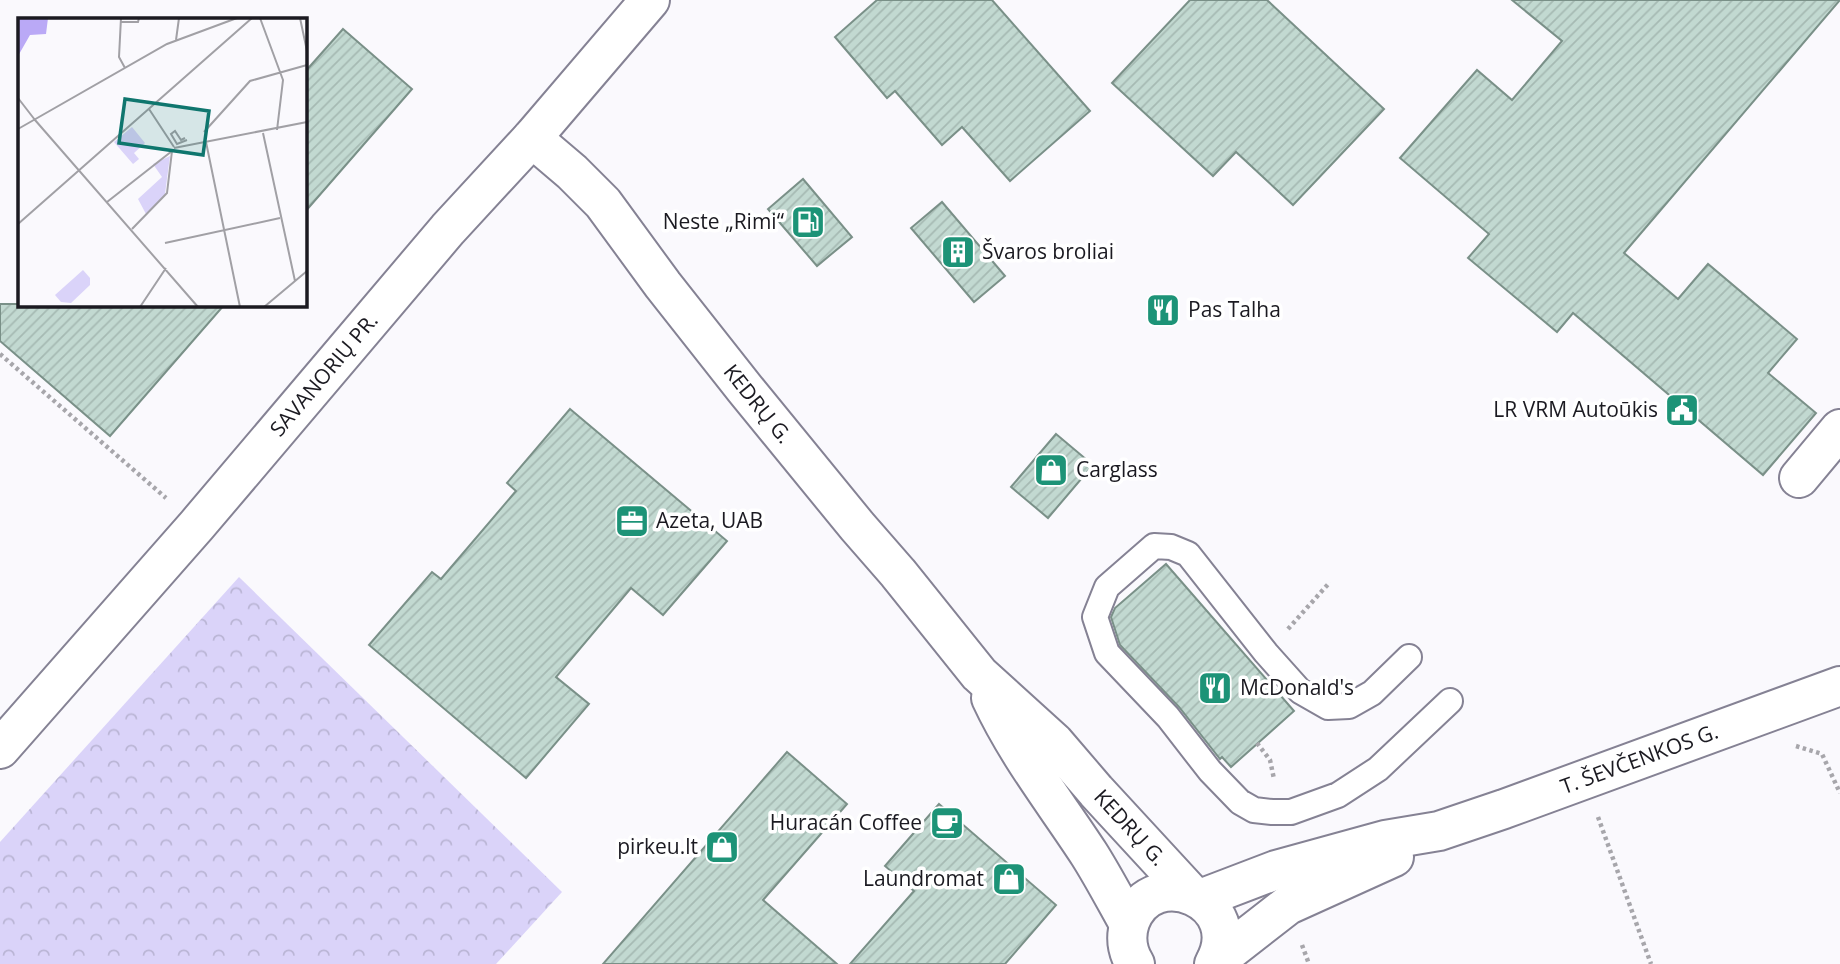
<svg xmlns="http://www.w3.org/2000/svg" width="1840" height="964" font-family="'Open Sans',sans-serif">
	<defs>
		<pattern id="park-crowns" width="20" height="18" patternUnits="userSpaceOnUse" patternTransform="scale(1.75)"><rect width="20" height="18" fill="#dad3f9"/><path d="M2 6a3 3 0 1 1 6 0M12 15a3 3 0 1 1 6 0" fill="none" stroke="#bab5d5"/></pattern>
		<pattern id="building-hatch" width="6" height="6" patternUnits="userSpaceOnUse" patternTransform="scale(1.75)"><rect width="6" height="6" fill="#c2d9d1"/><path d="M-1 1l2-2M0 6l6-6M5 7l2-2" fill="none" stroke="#a6bab3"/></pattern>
	</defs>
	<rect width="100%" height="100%" fill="#faf9fd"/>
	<path fill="url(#park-crowns)" d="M239 577 562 892 496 964H0V842Z"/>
	<g fill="url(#building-hatch)" stroke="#7a9088" stroke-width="2">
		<path d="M877 0H992L1090 111 1010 181 962 127 942 145 895 91 887 98 835 37Z"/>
		<path d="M1190 0H1267L1384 109 1293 205 1236 152 1213 176 1112 83Z"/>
		<path d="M1512 0H1840L1624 253 1678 299 1708 264 1797 339 1768 373 1816 413 1763 475 1573 313 1557 332 1468 258 1489 234 1400 158 1477 70 1512 100 1562 41Z"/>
		<path d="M343 29 412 89 304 213V73Z"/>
		<path d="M803 179 852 237 817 266 768 209Z"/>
		<path d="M942 202 1005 276 974 302 911 228Z"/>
		<path d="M0 304H225L110 436 0 341Z"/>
		<path d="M570 409 727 541 663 615 631 588 556 677 589 704 526 778 369 645 432 572 441 579 516 491 507 483Z"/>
		<path d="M1056 434 1093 465 1048 518 1011 487Z"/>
		<path d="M1166 564 1294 711 1231 767 1222 757 1220 759 1179 707 1120 645 1111 617 1115 608Z"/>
		<path d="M787 752 847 804 763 900 837 964H603Z"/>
		<path d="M939 804 1056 905 1005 964H850L914 891 885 866Z"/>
	</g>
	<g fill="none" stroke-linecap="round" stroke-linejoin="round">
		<g stroke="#858294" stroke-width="28">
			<path id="lane" d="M1409 657 1372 693 1349 706 1328 707 1300 691 1266 653 1188 554 1171 547 1154 546 1107 587 1095 617 1107 653 1168 717 1210 771 1240 802 1254 810 1272 812H1291L1338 795 1378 769 1450 701"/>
		</g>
		<g stroke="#858294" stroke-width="42">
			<g id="street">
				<path id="s1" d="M532 138 572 172 603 203 663 285 745 389 857 526 898 573 979 674 1054 742 1096 791 1191 894"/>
				<path d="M1799 478 1840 429"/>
				<path d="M991 698C1017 754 1055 802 1089 854 1103 876 1116 901 1129 924"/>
				<path id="s2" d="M1200 899 1276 870 1385 840 1439 831 1504 809 1840 686"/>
				<path d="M1216 961 1288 905 1394 857"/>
				<path d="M1135 964C1127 951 1125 937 1130 922 1153 860 1249 902 1214 964"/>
			</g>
		</g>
		<g stroke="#858294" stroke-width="42">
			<g id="primary">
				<path id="s3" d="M0 749 197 525 448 229 532 138 650 0"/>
			</g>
		</g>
		<g stroke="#a7a6ab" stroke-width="4.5" stroke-dasharray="3.5 3.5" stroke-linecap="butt">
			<path d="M0 354 166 498"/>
			<path d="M1288 629 1330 582"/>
			<path d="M1257 743 1270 760 1274 779"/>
			<path d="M1796 746 1822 754 1840 793"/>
			<path d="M1598 817 1651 964"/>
			<path d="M1302 945 1309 964"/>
		</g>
		<use href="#lane" stroke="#fff" stroke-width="24"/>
		<use href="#street" stroke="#fff" stroke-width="38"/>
		<use href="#primary" stroke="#fff" stroke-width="38"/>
	</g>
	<defs>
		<g id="fuel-square" transform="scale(1.75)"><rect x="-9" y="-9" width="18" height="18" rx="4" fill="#1d9377" stroke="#fff"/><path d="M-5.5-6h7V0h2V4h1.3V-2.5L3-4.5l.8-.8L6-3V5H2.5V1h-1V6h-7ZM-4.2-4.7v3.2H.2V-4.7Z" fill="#fff"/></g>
		<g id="building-square" transform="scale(1.75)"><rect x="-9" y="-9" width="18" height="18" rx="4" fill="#1d9377" stroke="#fff"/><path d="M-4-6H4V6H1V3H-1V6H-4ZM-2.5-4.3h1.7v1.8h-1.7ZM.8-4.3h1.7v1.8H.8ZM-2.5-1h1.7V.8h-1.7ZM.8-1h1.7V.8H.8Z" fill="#fff"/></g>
		<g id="restaurant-square" transform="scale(1.75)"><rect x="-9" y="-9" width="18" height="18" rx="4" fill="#1d9377" stroke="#fff"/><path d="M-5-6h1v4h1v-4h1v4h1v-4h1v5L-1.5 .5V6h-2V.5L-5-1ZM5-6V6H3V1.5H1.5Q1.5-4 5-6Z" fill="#fff"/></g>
		<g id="civic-square" transform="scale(1.75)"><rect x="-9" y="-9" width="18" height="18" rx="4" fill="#1d9377" stroke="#fff"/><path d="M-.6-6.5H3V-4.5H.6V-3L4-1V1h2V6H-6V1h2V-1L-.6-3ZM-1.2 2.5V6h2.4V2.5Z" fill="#fff"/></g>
		<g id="shop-square" transform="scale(1.75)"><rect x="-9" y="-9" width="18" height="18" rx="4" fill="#1d9377" stroke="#fff"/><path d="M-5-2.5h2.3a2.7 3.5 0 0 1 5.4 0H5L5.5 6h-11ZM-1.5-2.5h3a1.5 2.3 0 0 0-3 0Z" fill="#fff"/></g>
		<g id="office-square" transform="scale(1.75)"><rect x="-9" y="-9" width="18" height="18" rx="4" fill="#1d9377" stroke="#fff"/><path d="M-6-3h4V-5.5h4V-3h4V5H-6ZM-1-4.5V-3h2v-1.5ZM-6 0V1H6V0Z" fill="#fff"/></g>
		<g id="cafe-square" transform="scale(1.75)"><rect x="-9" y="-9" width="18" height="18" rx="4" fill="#1d9377" stroke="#fff"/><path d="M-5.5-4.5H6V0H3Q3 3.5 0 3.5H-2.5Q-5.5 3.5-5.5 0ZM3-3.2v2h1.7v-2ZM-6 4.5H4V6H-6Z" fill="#fff"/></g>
	</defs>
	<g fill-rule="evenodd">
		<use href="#fuel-square" x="808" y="222"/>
		<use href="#building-square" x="958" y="252"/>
		<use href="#restaurant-square" x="1163" y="310"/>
		<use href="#civic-square" x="1682" y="410"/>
		<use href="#shop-square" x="1051" y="470"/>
		<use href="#office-square" x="632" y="521"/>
		<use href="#restaurant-square" x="1215" y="688"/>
		<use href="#cafe-square" x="947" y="823"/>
		<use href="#shop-square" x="722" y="847"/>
		<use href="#shop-square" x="1009" y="879"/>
	</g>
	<g text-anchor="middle" stroke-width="7" stroke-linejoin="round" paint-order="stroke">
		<g font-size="21" fill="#1b1a21" stroke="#fff" text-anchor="end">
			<text x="784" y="229">Neste „Rimi“</text>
			<text x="982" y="259" text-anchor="start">Švaros broliai</text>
			<text x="1188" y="317" text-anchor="start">Pas Talha</text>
			<text x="1658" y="417">LR VRM Autoūkis</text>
			<text x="1076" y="477" text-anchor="start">Carglass</text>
			<text x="656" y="528" text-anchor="start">Azeta, UAB</text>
			<text x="1240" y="695" text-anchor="start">McDonald's</text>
			<text x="922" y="830">Huracán Coffee</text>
			<text x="698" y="854">pirkeu.lt</text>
			<text x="984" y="886">Laundromat</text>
		</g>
		<g font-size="21" fill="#1b1a21" stroke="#fff">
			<text dy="7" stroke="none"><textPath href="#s3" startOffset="495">SAVANORIŲ PR.</textPath></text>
			<text dy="7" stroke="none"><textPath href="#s1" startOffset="350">KEDRŲ G.</textPath></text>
			<text dy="7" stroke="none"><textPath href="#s2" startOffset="462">T. ŠEVČENKOS G.</textPath></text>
			<text dy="7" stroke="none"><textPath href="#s1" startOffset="915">KEDRŲ G.</textPath></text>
		</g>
	</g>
	<g transform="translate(18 18)">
		<rect width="289" height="289" fill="#faf9fd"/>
		<path d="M152 138 147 176 128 196 120 181 144 159 135 146Z" fill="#dad3f9"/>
		<path d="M1 0H30L28 16 12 17 0 38Z" fill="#baa9f6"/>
		<path d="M114 109 127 125 116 135 121 141 115 146 96 124Z" fill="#dad3f9"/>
		<path d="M65 252 72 260V267L53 285 43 284 37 277Z" fill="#dad3f9"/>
		<path fill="none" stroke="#a1a0a5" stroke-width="2" d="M103 0 101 39 107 50M242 0 265 62 259 112M282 0 289 33M103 4H120L121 0M158 22 161 0M0 80 17 102M131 91 156 129M17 102 180 289M0 111 149 26 219 0M186 114 232 63 289 47M245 115 277 263M167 120 163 122 157 113 153 116 159 126 169 122M188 124 222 289M156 130 289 104M89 184 154 133M0 206 234 0M114 211 149 175 154 133M147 225 262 200M122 289 148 250M246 289 289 253"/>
		<path fill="#0f766e" fill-opacity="0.15" stroke="#0f766e" stroke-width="3.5" d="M107 81 191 93 185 137 101 125Z"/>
		<rect width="289" height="289" fill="none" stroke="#1b1a21" stroke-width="3.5"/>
	</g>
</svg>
